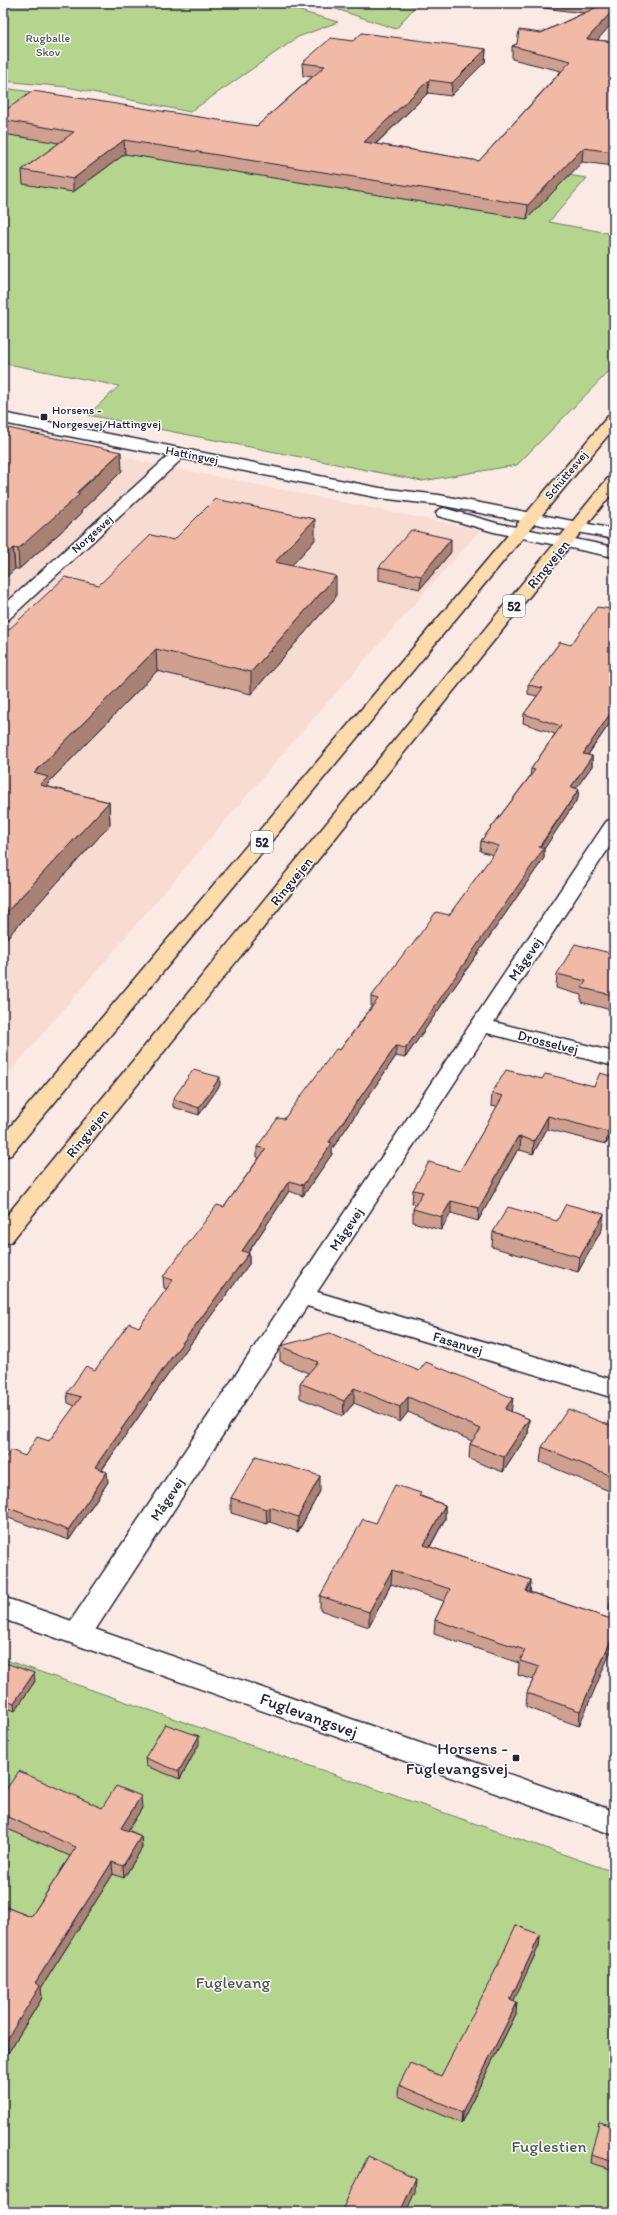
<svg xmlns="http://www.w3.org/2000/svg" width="617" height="2215" font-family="Itim,sans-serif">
	<rect width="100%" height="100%" fill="#fbeae4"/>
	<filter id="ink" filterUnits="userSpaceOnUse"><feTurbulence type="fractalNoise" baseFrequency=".025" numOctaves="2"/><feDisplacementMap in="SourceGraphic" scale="8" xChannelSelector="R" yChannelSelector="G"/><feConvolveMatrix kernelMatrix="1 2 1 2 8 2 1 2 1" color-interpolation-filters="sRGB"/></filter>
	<g filter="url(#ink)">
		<path fill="#f8dcd1" d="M3 433 480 530 292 743 3 1080Z"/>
		<g fill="#b5d58f" stroke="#6c7c65">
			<path d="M3 3H272L338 22 298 37 190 112 67 87 3 81Z"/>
			<path d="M318 3H418L396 29Z"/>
			<path d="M3 88 32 92 3 113Z"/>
			<path d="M35 93 587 178 549 222 614 234V366L517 465 422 481 88 415 119 386 3 363V116Z"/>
			<path d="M3 1659 614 1872V2212H3Z"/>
		</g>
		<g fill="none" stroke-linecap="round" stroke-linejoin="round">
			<g stroke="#22223b" stroke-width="3">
				<g id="minor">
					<path d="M180 448 185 450 188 453 185 456 9 619 3 620V606L175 450Z"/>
					<path d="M614 819V840L494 1022 614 1052V1066L487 1033 317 1292 614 1380V1398L307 1306 88 1641 78 1644 68 1641 64 1633 68 1625 604 825 607 821Z"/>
				</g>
			</g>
			<g stroke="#22223b" stroke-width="3">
				<g id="tertiary">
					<path d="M3 413 380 488 439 495 614 529V539L439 505 380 498 3 423Z"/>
					<path d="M444 508 496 523 614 547V557L494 532 438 516 436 513 438 510Z"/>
					<path d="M3 1597 614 1811V1835L3 1619Z"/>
				</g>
			</g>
			<g stroke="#22223b" stroke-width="3">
				<g id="primary">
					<path d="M614 413V428L11 1155 3 1157V1135L609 415Z"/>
					<path d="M614 476V491L11 1242 3 1244V1220L608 478Z"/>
				</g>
			</g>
			<use href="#minor" fill="#fff" fill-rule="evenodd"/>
			<use href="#tertiary" fill="#fff" fill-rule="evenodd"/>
			<use href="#primary" fill="#fedbac" fill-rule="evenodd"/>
		</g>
		<g fill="#cfa08f" stroke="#22223b">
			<path d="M503 3H614V21L597 40 614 42V166L582 162 527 219 125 154 73 192 23 184 22 170 59 143 3 134V112L257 126 312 77 303 76 302 63 353 41 486 49 485 62 451 96 428 93 376 144 479 161 561 71 512 59V46L584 13Z"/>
			<path d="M3 427 122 471 81 511V514L19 569H15Z"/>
			<path d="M174 540H315L291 566 336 597 251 694 157 671 48 783 49 787 109 802 110 825 3 942 99 585Z"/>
			<path d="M451 552 420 589 379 580V567Z"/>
			<path d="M560 642 614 717 588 755 592 756V766L576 788 578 798 544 849V858L405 1058 396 1056 332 1149V1154L303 1196 289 1191 248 1253H249V1264L167 1376 102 1470 108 1482 69 1540 3 1516V1461L25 1456 49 1441 75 1406 68 1403 67 1393 95 1370 139 1327 167 1289 164 1288 163 1277 224 1207 259 1158 257 1157V1147L284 1119 340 1050 371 1007V997L410 948 449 915 493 855 480 851 481 841 530 776 531 769 555 734 523 723 524 714 537 696 528 694V685Z"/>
			<path d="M614 954V1003L611 1010 581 1002V995L556 988 557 974Z"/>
			<path d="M614 1077V1134H612L606 1144 547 1129 533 1154 520 1150 517 1151 478 1221 451 1213 441 1230 413 1222V1209L416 1204 412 1203 413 1190 460 1171 497 1107 491 1106 492 1093 542 1079 594 1086Z"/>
			<path d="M220 1085 199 1115 173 1107V1099Z"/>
			<path d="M557 1221 602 1229 578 1272 492 1247 493 1232Z"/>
			<path d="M280 1346 512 1412 529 1419 528 1434 503 1472 469 1459 470 1444 472 1441 408 1412 400 1422 354 1403 343 1416 300 1398V1383L308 1373 280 1361Z"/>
			<path d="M614 1427V1493L540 1462 542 1447Z"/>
			<path d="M320 1491 298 1532 270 1522 267 1524 231 1513V1498Z"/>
			<path d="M421 1496 445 1505V1519L430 1547 531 1580 530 1592 614 1620 579 1726 526 1707 527 1693 533 1680 518 1675 519 1663 434 1634 435 1620 444 1601 391 1584 369 1627 320 1610V1596L376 1523Z"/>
			<path d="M614 1593V1612L609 1610 610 1602Z"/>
			<path d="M3 1662 35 1681 15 1711 3 1706Z"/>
			<path d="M199 1744 180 1779 146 1766 145 1758Z"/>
			<path d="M3 1794 102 1808H142L128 1830 141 1836 142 1848 124 1878 113 1874 41 1988 42 1998 8 2053 3 2051V1906L31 1917 70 1856 3 1827Z"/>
			<path d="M540 1935 539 1946 513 2001 516 2014 461 2123 398 2096 399 2085 441 2076Z"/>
			<path d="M614 2126V2170L590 2163 591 2155Z"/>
		</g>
		<g fill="#a98274" stroke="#22223b">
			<path d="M614 9V21L587 52V39Z"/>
			<path d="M486 49 485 62 451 96 452 83Z"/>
			<path d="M429 80 428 93 364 155V142Z"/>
			<path d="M124 140 125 154 73 192V179Z"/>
			<path d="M583 148 582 162 527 219 528 205Z"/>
			<path d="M121 452 122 471 81 511V514L19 569 18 549Z"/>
			<path d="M315 519V540L275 584V562Z"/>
			<path d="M451 539V552L420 589 421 576Z"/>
			<path d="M13 548 15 569 3 580V557Z"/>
			<path d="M336 576V597L251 694V672Z"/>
			<path d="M156 649 157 671 48 783 50 800 34 773Z"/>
			<path d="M614 708V717L582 763 583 754Z"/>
			<path d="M592 756V766L570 797 571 787Z"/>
			<path d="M579 789 578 798 544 849V858L405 1058 406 1048Z"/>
			<path d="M109 802 110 825 3 942V916Z"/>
			<path d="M614 992V1003L611 1010 612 995Z"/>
			<path d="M396 1046V1056L332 1149V1154L303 1196V1185L329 1142Z"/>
			<path d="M220 1077V1085L199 1115V1108Z"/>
			<path d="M548 1116 547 1129 533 1154 534 1141Z"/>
			<path d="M613 1121 612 1134 606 1144 608 1132Z"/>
			<path d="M521 1137 520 1150 517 1151 478 1221 479 1208 517 1138Z"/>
			<path d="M289 1181V1191L242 1262V1251Z"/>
			<path d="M451 1201V1213L441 1230 442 1217Z"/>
			<path d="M604 1214 602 1229 578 1272 580 1257Z"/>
			<path d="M249 1253V1264L167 1376 96 1478 95 1467 166 1365Z"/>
			<path d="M354 1388V1403L343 1416 344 1401Z"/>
			<path d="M408 1397V1412L400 1422V1407Z"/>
			<path d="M513 1398 511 1414 505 1409Z"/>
			<path d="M529 1419 528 1434 503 1472 504 1457Z"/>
			<path d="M107 1472 108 1482 69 1540 68 1530Z"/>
			<path d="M320 1476V1491L298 1532V1517Z"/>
			<path d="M445 1505V1519L423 1559 424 1545Z"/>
			<path d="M270 1507V1522L267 1524 266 1509Z"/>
			<path d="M392 1570 391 1584 369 1627V1612Z"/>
			<path d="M531 1580 530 1594 526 1591Z"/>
			<path d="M614 1633V1644L579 1726 580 1711Z"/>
			<path d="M34 1673 35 1681 15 1711 14 1703Z"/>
			<path d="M199 1736V1744L180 1779 179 1771Z"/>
			<path d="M141 1796 142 1808 122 1840 121 1828Z"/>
			<path d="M141 1836 142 1848 124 1878 123 1866Z"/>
			<path d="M112 1862 113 1874 41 1988 42 1998 8 2053 6 2041 35 1983Z"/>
			<path d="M540 1935 539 1946 509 2011 510 2000Z"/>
			<path d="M517 2003 516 2014 461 2123 462 2112Z"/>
			<path d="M416 2178 415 2192 406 2212H400Z"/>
		</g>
		<g fill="#f1baa6" stroke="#22223b">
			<path d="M606 3H614V9L587 39 614 42V152L583 148 528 205 124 140 73 179 22 170 74 132 3 120V112L33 91 257 126 325 66 302 63 331 38 353 41 362 33 486 49 452 83 429 80 364 142 479 161 571 61 512 46 517 44 519 30 541 33Z"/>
			<path d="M3 427 121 452 76 493 80 494 18 549 13 548 3 557Z"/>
			<path d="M215 499 315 519 275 562 336 576 251 672 156 649 34 773 48 777 40 785 109 802 3 916V635L65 577 99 585 151 535 174 540Z"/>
			<path d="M411 530 451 539 421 576 379 567Z"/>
			<path d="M614 605V708L583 754 592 756 571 787 579 789 539 847 544 848 406 1048 396 1046 329 1142 332 1143 303 1185 289 1181 242 1251 249 1253 166 1365 95 1467 107 1472 68 1530 3 1506V1461L11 1450 25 1456 37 1437 49 1441 81 1397 67 1393 86 1366 95 1370 129 1323 139 1327 173 1280 163 1277 217 1205 224 1207 266 1149 257 1147 278 1118 284 1119 336 1049 340 1050 378 999 371 997 408 948H410L436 912 449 915 499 846 481 841 535 770 531 769 561 726 524 714 543 688 528 685 560 642 571 645 597 607 611 609Z"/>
			<path d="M575 944 614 954V992L612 995 582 988 586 981 557 974Z"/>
			<path d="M193 1070 220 1077 199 1108 173 1099Z"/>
			<path d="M506 1070 542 1079 545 1074 550 1075 594 1086 600 1073 614 1077V1121H613L608 1132 548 1116 534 1141 521 1137 517 1138 479 1208 451 1201 442 1217 413 1209 423 1192 413 1190 429 1162 460 1171 503 1096 492 1093Z"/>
			<path d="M566 1204 604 1214 580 1257 493 1232 508 1207 557 1221Z"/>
			<path d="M330 1333 419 1371 426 1362 513 1398 505 1409 529 1419 504 1457 470 1444 481 1429 408 1397 400 1407 354 1388 344 1401 300 1383 318 1362 280 1346Z"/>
			<path d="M568 1409 614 1427V1477L542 1447Z"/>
			<path d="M256 1456 320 1476 298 1517 270 1507 266 1509 231 1498Z"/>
			<path d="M395 1485 421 1493 419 1496 445 1505 424 1545 531 1580 526 1591 614 1620V1633L580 1711 527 1693 539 1667 520 1661 525 1650 435 1620 450 1589 392 1570 369 1612 320 1596 363 1519 376 1523Z"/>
			<path d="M614 1593V1604L610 1602Z"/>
			<path d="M3 1662 34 1673 14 1703 3 1699Z"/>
			<path d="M165 1724 199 1736 179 1771 145 1758Z"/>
			<path d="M19 1771 102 1808 116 1786 141 1796 121 1828 141 1836 123 1866 112 1862 35 1983 40 1986 6 2041 3 2040V1906L31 1917 76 1847 3 1815V1794Z"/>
			<path d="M516 1925 540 1935 510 2000 517 2003 462 2112 399 2085 410 2063 441 2076 494 1973Z"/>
			<path d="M599 2122 614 2126V2162L591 2155Z"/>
			<path d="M368 2156 416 2178 400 2212H341Z"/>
		</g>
	</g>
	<g fill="#22223b" stroke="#fff" stroke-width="1.5">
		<rect x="40" y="413" width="8" height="8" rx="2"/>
		<rect x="512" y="1754" width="8" height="8" rx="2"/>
	</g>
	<g text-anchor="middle" stroke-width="3" stroke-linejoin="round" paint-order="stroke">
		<g font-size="12" fill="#4e5854" stroke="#fff">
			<text x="48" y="42">Rugballe<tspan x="48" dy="14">Skov</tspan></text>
		</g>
		<g font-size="12" fill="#22223b" stroke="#fff" text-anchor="start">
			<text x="52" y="414">Horsens -<tspan x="52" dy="14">Norgesvej/Hattingvej</tspan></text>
		</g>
		<g font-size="12" fill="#22223b" stroke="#fff">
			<text transform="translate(192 455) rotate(11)" y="4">Hattingvej</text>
			<text transform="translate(566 475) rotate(-50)" y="4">Schüttesvej</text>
			<text transform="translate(92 534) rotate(-42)" y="4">Norgesvej</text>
		</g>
		<g fill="#fff" stroke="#646476" stroke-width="1">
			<rect x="503" y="595" width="22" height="22" rx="3"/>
			<rect x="251" y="831" width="22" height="22" rx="3"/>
		</g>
		<g font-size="13" font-weight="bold" fill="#22223b">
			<text x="514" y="611">52</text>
			<text x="262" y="847">52</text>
		</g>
		<g font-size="14" fill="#22223b" stroke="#fff">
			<text transform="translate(548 564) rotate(-51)" y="5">Ringvejen</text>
			<text transform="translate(291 881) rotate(-51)" y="5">Ringvejen</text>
			<text transform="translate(525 959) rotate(-56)" y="5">Mågevej</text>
			<text transform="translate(548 1042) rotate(14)" y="5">Drosselvej</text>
			<text transform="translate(87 1133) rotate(-51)" y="5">Ringvejen</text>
			<text transform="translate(346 1229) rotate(-56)" y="5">Mågevej</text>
			<text transform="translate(458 1343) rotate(17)" y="5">Fasanvej</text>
			<text transform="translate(167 1499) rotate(-56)" y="5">Mågevej</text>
		</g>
		<g font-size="17" fill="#22223b" stroke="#fff">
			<text transform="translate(309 1715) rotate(20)" y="6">Fuglevangsvej</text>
		</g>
		<g font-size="17" fill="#22223b" stroke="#fff" text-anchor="end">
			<text x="508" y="1754">Horsens -<tspan x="508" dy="20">Fuglevangsvej</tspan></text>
		</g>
		<g font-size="17" fill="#4e5854" stroke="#fff">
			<text x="233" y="1988">Fuglevang</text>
			<text x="549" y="2152">Fuglestien</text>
		</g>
	</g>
	<rect width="617" height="2215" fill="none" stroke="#fff" stroke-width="16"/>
	<rect x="8" y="8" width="601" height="2199" fill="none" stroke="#22223b" stroke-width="1.5" filter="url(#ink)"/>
</svg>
